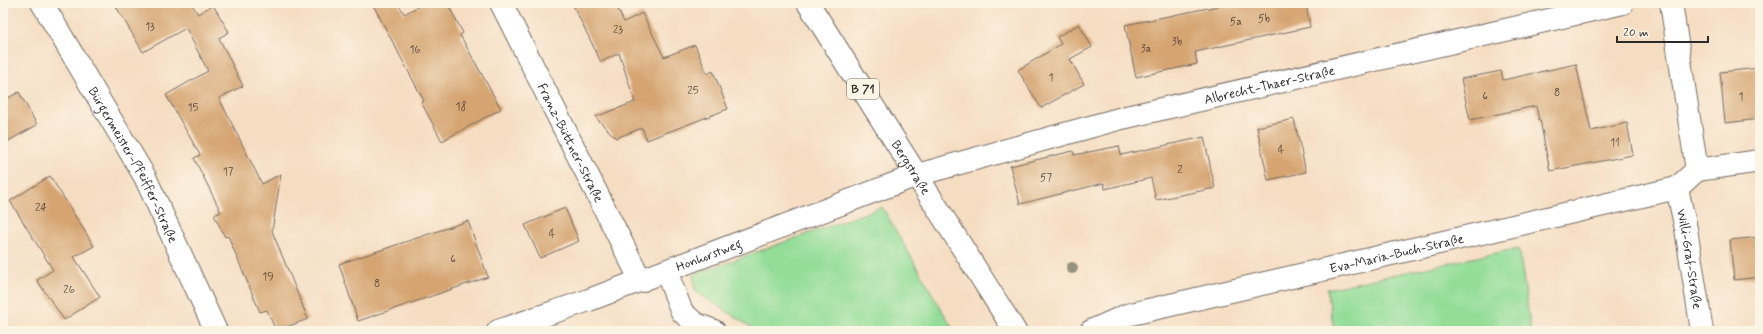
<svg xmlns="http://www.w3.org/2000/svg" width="1763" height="334" font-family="Mynerve,sans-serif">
	<rect width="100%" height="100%" fill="#fcf5e5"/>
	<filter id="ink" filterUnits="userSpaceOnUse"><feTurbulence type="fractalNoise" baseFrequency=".025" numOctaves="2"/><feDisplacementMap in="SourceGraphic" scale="8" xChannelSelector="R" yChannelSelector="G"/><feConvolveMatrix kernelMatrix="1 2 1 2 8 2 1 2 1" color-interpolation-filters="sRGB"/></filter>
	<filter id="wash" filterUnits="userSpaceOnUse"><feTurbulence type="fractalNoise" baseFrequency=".012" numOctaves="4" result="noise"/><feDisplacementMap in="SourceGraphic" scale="16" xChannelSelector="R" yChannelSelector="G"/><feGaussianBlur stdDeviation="0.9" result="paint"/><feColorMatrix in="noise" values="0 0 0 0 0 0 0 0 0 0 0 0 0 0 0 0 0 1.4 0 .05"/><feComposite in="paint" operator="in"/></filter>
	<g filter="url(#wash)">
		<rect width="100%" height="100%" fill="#f5ddc2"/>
		<g fill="#93dd98" stroke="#5f8462">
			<path d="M882 207 954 331H757L695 291 693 275Z"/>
			<path d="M1519 248 1531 331H1334L1327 289Z"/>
		</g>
		<g id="blocks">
			<g fill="#d5a471">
				<path d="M114 3H191L198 14 213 5 229 32 219 38 243 86 219 98 262 184 281 174 272 231 308 319 276 331 267 310 260 312 228 236 225 237 214 215 221 212 194 158 200 155 166 95 208 71 186 28 143 52Z"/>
				<path d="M372 3H398L404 14 425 3H447L463 33 460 35 501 109 442 141 421 102 424 101Z"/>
				<path d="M572 3H615L624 22 642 13 664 57 695 45 707 74 713 71 728 109 647 140 642 128 616 138 595 117 635 102 619 53 601 62Z"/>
				<path d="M1217 3H1306L1310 27 1195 52 1197 64 1136 77 1125 25 1218 6Z"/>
				<path d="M1079 24 1092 47 1070 59 1084 84 1041 108 1018 70 1061 44 1057 37Z"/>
				<path d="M1576 64 1591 131 1627 123 1633 155 1550 171 1540 120H1539L1536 106 1470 120 1461 79 1501 71 1503 80Z"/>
				<path d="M1760 68V119L1725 123 1720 72Z"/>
				<path d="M19 92 37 125 3 144V101Z"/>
				<path d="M1294 119 1306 172 1268 180 1257 127Z"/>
				<path d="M1204 137 1215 188 1156 200 1151 178 1105 189 1104 183 1020 204 1010 166 1073 151 1074 155 1119 146 1121 155Z"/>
				<path d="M50 176 94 246 74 257 100 297 64 320 37 280 53 270 10 201Z"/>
				<path d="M565 208 579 241 540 258 525 225Z"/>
				<path d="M468 221 488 277 358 321 339 264Z"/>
				<path d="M1760 237V277L1734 280 1730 240Z"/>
			</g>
		</g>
	</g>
	<g filter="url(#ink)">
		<use href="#blocks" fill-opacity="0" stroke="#726960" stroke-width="1"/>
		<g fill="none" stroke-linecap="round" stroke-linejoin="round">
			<g stroke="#726960" stroke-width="24">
				<g id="minor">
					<path id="s1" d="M42 3 145 177 216 331"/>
					<path id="s2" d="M501 3 641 281"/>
					<path d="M1671 3 1697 170"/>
					<path d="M1697 170 1760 161"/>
					<path id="s3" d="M1677 188 1686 229 1702 331"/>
					<path d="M666 271 682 312 696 324 714 331"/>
					<path id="s4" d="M498 331 589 300 917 175 1122 118 1623 3"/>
					<path id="s5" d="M1091 331 1127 315 1677 188 1697 170"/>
				</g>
			</g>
			<g stroke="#726960" stroke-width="24">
				<g id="major">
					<path id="s6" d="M808 3 1015 331"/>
				</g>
			</g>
			<use href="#minor" stroke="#fff" stroke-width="22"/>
			<use href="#major" stroke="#fff" stroke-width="22"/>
		</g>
		<circle fill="#94947e" cx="1072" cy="268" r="6"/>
	</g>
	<g text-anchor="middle" stroke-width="3.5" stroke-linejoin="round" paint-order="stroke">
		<g font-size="11" fill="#56493c">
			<text x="1264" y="22">5b</text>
			<text x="1236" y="25">5a</text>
			<text x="150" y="30">13</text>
			<text x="618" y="33">23</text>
			<text x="1177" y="45">3b</text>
			<text x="1146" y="52">3a</text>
			<text x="415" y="53">16</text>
			<text x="1051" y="81">1</text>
			<text x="693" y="94">25</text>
			<text x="1557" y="96">8</text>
			<text x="1485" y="99">6</text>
			<text x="1741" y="100">1</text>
			<text x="461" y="110">18</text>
			<text x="193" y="111">15</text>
			<text x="1615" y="146">11</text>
			<text x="1281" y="153">4</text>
			<text x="1180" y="173">2</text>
			<text x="228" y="175">17</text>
			<text x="1046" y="181">57</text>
			<text x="41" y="211">24</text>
			<text x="552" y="237">4</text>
			<text x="453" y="262">6</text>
			<text x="268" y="280">19</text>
			<text x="377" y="287">8</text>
			<text x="69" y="293">26</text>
		</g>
		<rect fill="#fcf5e5" stroke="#6a6863" stroke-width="1" x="847" y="79" width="32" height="20" rx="3"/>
		<g font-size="12" font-weight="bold" fill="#2b2b2b">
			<text x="863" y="93">B 71</text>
		</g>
		<g font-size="13" fill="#2b2b2b" stroke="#fcf5e5">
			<text dy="5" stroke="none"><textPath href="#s4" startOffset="811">Albrecht-Thaer-Straße</textPath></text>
			<text dy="5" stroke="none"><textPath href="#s2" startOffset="156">Franz-Büttner-Straße</textPath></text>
			<text dy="5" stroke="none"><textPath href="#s1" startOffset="186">Bürgermeister-Pfeiffer-Straße</textPath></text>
			<text dy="5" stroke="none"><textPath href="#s6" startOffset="194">Bergstraße</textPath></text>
			<text dy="5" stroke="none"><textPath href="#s5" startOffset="316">Eva-Maria-Buch-Straße</textPath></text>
			<text dy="5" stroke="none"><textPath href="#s4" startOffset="224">Honhorstweg</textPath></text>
			<text dy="5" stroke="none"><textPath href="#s3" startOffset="72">Willi-Graf-Straße</textPath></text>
		</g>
	</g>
	<rect width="1763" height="334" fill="none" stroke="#fcf5e5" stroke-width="16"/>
	<path d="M1617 36v6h91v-6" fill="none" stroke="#2b2b2b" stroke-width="2"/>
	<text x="1623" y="36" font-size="12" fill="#2b2b2b" stroke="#fcf5e5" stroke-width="3" paint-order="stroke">20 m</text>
</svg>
